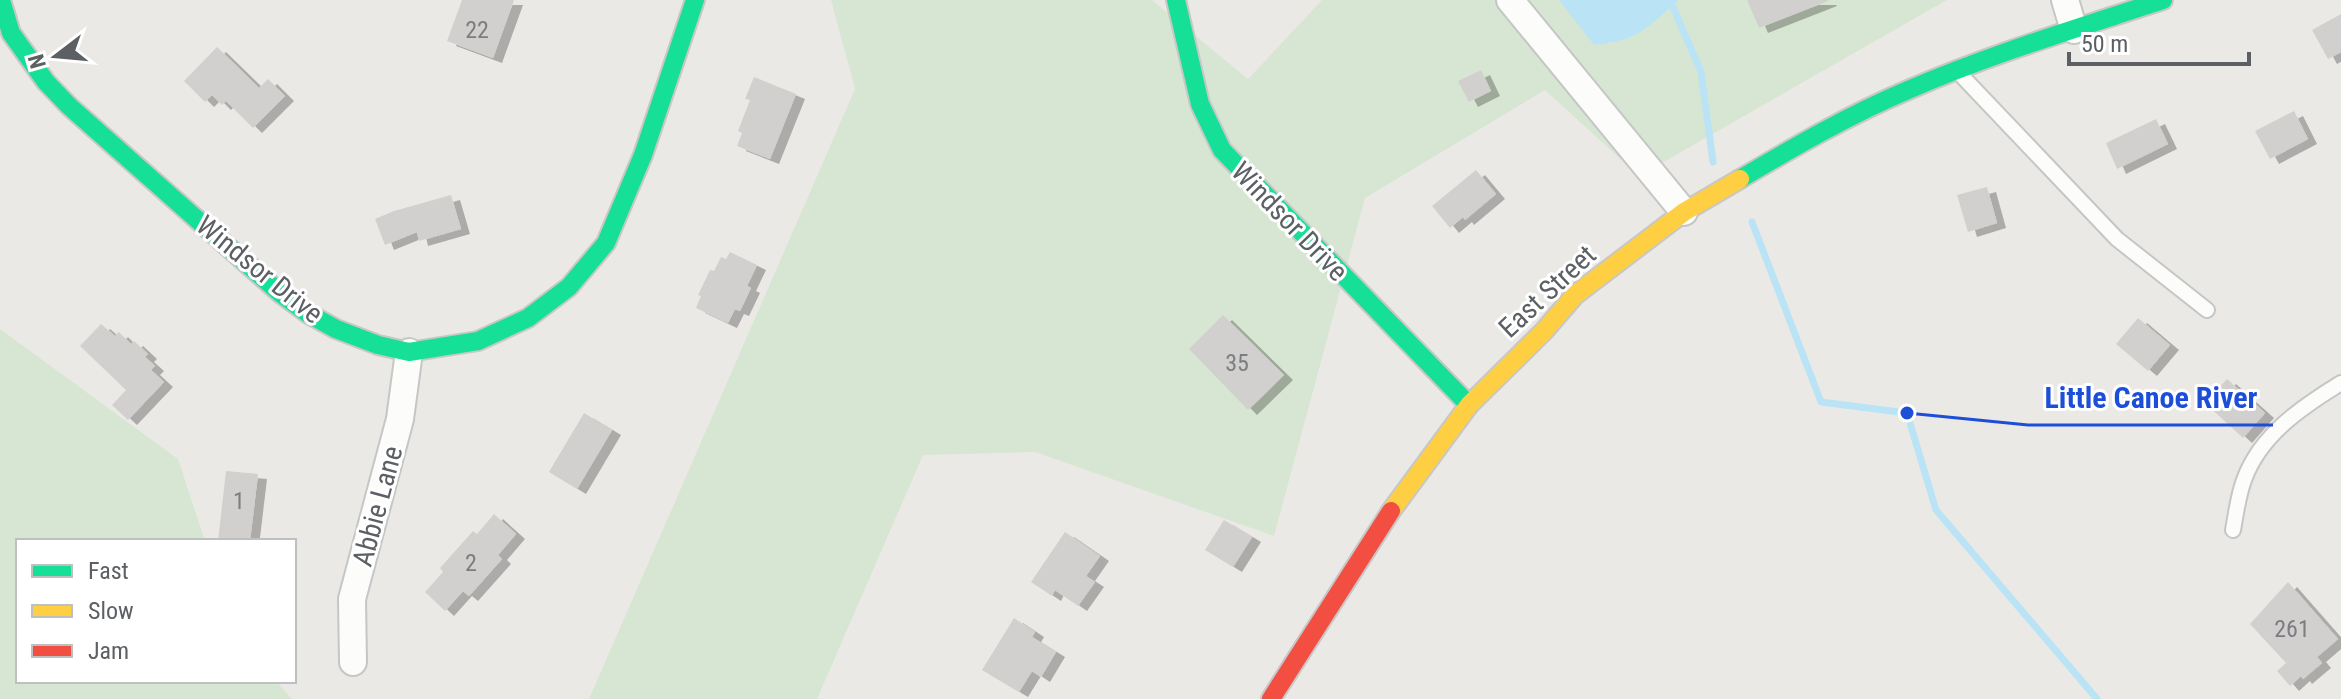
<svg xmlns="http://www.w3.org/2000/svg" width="2341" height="699" font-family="'Roboto Condensed',sans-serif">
	<defs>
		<filter id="shadow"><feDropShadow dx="9" dy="5" stdDeviation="0" flood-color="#0004"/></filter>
	</defs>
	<rect width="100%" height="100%" fill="#ebe9e6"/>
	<g fill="#d7e6d2">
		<path d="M831 0H1152L1248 79 1322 0H1947L1639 176 1545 90 1365 198 1274 536 1035 452 923 455 817 699H589L855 89Z"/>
		<path d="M0 329 178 459 205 541H18V681H276L292 699H0Z"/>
	</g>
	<path fill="#bae4f5" d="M1559 0H1679C1646 28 1640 40 1594 45Z"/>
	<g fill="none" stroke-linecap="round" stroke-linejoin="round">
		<g stroke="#bae4f5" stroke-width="7">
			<path d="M1670 0 1701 72 1713 162"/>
			<path d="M1752 222 1821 402 1907 413 1936 510 2097 699"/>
		</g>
	</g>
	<g fill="#d2d0cf" filter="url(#shadow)">
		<path d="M462 0H514L493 58 447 41Z"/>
		<path d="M1747 0H1827L1828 1 1759 28Z"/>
		<path d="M2341 14V52L2328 59 2312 30Z"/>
		<path d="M217 47 259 88 268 79 285 96 253 128 226 101 222 105 212 95 205 102 184 81Z"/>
		<path d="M1481 70 1491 91 1469 102 1458 81Z"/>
		<path d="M754 77 796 94 770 159 737 146 742 133 738 131 750 100 745 99Z"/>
		<path d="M2294 111 2308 139 2270 159 2255 131Z"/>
		<path d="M2156 119 2168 144 2117 169 2106 143Z"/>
		<path d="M1476 170 1496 194 1465 220 1463 217 1450 228 1432 206Z"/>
		<path d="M1987 187 1997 223 1968 232 1957 195Z"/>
		<path d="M451 195 461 229 419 241 417 232 385 245 375 219 394 211Z"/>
		<path d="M730 252 757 265 747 286 751 288 740 311 735 309 728 323 696 308 701 296 698 295 710 270 714 271 721 257 726 259Z"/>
		<path d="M1223 315 1284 375 1248 410 1189 349Z"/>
		<path d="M2138 318 2170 345 2148 371 2116 344Z"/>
		<path d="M101 324 115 336 119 332 131 344 134 341 148 354 145 357 155 366 151 370 164 382 128 420 112 405 126 390 80 346Z"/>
		<path d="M2227 379 2265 413 2243 438 2205 403Z"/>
		<path d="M584 413 612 430 577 489 549 472Z"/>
		<path d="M226 471 258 474 250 541H218Z"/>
		<path d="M494 514 516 534 498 555 502 559 469 596 463 591 445 611 425 592 443 572 440 568 473 531 477 534Z"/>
		<path d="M1224 520 1252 537 1233 567 1205 550Z"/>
		<path d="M1065 532 1100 556 1086 576 1095 582 1078 606 1055 590 1052 596 1031 582Z"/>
		<path d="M2288 582 2338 639 2317 657 2322 663 2303 679 2301 676 2290 686 2277 671 2286 663 2250 624Z"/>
		<path d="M1014 618 1035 632 1032 637 1056 652 1041 677 1032 671 1019 692 982 670Z"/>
	</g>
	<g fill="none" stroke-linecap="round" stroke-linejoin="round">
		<g stroke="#c5c6c6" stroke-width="18">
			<g id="lane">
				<path d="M1960 74 2117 239 2207 310"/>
				<path d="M2233 530C2236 514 2238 496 2244 480 2260 435 2302 407 2341 383"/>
			</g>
		</g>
		<g stroke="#c5c6c6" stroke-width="30">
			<g id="street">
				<path d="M1510 0 1684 212"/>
				<path d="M2065 0 2074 30"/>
				<path d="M353 662 352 599 400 419 409 352"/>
			</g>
		</g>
		<g stroke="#c7c7c7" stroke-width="22">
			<g id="fast">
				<path d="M1 0 11 33 46 82 69 106 280 293 307 313 336 329 378 345 409 352 478 341 528 318 569 287 606 243 643 155 695 0"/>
				<path d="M1176 0 1200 104 1222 150 1469 405"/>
				<path d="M1740 179C1794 147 1849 115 1908 90 1991 54 2078 28 2163 0"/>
			</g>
		</g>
		<g stroke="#c7c7c7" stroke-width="22">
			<path id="slow" d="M1391 511 1469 405 1544 331 1575 295 1684 212 1740 179"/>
		</g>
		<g stroke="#c7c7c7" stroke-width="22">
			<path id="jam" d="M1271 699 1391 511"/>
		</g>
		<use href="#lane" stroke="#fcfcfb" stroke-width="14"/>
		<use href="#street" stroke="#fcfcfb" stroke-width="26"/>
		<use href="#fast" stroke="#16e098" stroke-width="18"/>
		<use href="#slow" stroke="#ffcf43" stroke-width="18"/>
		<use href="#jam" stroke="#f24e42" stroke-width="18"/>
	</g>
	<g text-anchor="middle" stroke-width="6" stroke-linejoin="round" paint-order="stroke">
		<g font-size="24" fill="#7b7d80">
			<text x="477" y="38">22</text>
			<text x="1237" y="371">35</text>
			<text x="239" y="509">1</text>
			<text x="471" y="571">2</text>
			<text x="2292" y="637">261</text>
		</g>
		<g font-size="28" fill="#5c6064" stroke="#fff">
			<text transform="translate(1290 221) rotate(46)" y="10">Windsor Drive</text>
			<text transform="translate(260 269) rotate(39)" y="10">Windsor Drive</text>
			<text transform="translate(1547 291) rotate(-43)" y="10">East Street</text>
			<text transform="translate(377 506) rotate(-75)" y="10">Abbie Lane</text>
		</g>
	</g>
	<path fill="none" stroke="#1d4ed8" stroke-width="3" d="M1907 413L2028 425H2273"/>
	<circle fill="#1d4ed8" stroke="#fff" stroke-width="3" cx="1907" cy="413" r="8"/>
	<g font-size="30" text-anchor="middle" font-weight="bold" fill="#1d4ed8" stroke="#fff" stroke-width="6" stroke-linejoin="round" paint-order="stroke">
		<text x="2151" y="408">Little Canoe River</text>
	</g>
	<rect x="16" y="539" width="280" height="144" fill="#ffffff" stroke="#bebfc1" stroke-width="2"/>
	<rect x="32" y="565" width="40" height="12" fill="#16e098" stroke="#bebfc1" stroke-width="2"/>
	<text x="88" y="579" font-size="24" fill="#5c6064">Fast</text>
	<rect x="32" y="605" width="40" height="12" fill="#ffcf43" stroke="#bebfc1" stroke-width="2"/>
	<text x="88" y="619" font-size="24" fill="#5c6064">Slow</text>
	<rect x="32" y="645" width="40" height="12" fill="#f24e42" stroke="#bebfc1" stroke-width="2"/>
	<text x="88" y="659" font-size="24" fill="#5c6064">Jam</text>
	<g transform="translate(56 56) rotate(254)" stroke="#ffffff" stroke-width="6" paint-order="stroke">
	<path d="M0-6L14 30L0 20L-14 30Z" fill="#5c6064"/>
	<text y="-12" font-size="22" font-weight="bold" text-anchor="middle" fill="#5c6064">N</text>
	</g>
	<path d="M2069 52v12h180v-12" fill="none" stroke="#5c6064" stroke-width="4"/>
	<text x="2081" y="52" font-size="24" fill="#5c6064" stroke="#ffffff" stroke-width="6" paint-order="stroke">50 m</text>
</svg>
